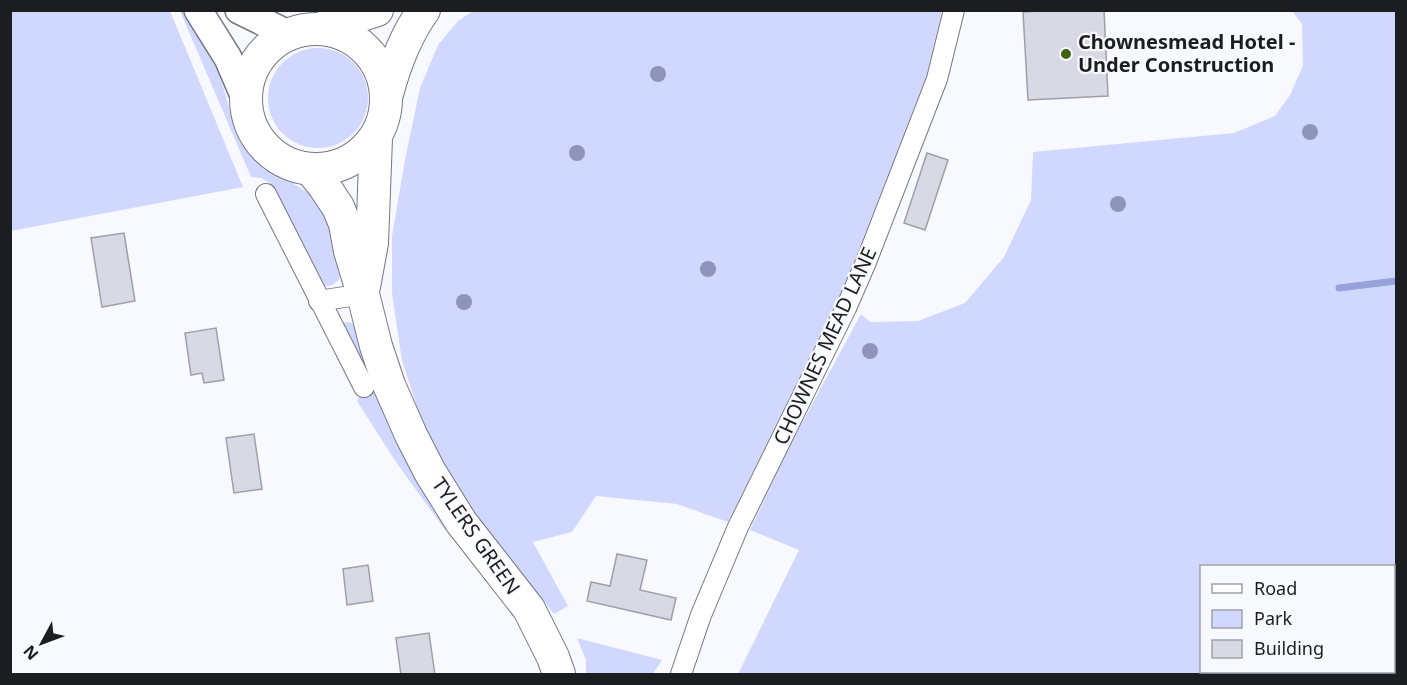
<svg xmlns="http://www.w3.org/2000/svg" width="1407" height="685" font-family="'Noto Sans',sans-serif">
	<rect width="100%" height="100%" fill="#f8f9fe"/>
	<g fill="#d1d8ff" fill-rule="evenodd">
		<path d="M11 10 170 11 243 187 11 231Z"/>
		<path d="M180 11H184C196 32 209 52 219 75 229 100 231 129 247 151 267 180 313 182 328 216 335 233 337 255 342 273 336 289 323 290 313 277L268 182 261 178 251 177Z"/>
		<path d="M473 11H942L927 74 856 257 836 303 728 522 677 504 596 496 572 532 533 542 568 606 554 614 472 511 425 431 402 361 392 294V236L405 160 420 88 438 45 458 21Z"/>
		<path d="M1292 11H1396V674H738L799 550 750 530 790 445 861 314 870 322 918 321 965 303 1004 257 1031 200 1033 152 1234 133 1275 116 1290 95 1303 66 1302 24ZM1202 566H1394V672H1202Z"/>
		<circle cx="318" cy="98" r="50"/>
		<path d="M345 322 352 323 355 328 369 371 448 528 445 530 396 462 357 401 361 393 341 325Z"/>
		<path d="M577 638 662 660 653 674H586V660Z"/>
	</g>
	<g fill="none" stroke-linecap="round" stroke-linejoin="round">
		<path stroke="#97a1da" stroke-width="7" d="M1339 288 1396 281"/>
	</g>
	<g fill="#d7dae5" stroke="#9d9faa" stroke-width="1.5">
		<path d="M1056 10H1104L1108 96 1028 100 1023 12Z"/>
		<path d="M927 153 948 160 925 230 904 223Z"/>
		<path d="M124 233 135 301 102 307 91 238Z"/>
		<path d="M216 328 224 380 204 383 202 373 191 375 185 333Z"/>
		<path d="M254 434 262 489 234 493 226 438Z"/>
		<path d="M617 554 647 560 640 590 676 598 671 620 587 601 591 582 610 586Z"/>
		<path d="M368 565 373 601 347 605 343 569Z"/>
		<path d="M429 633 435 675H401L396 638Z"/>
	</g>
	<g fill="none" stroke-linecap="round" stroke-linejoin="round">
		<g stroke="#747781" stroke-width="22">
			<g id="minor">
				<path d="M266 194 364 387"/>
				<path d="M319 301 363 294"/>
				<path d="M681 674 701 615 738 527 846 308 866 262 937 79 954 10"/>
			</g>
		</g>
		<g stroke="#747781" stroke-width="30">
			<g id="secondary">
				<path d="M198 10 228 58 246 100"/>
				<path d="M239 10 288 34"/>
			</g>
		</g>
		<g stroke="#747781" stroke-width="34">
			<g id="trunk">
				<circle cx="316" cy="99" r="70"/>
				<path d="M319 29 377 10"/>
				<path d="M387 94C395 64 405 36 424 10"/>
				<path d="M311 170 324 186 338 207 345 224 350 251 363 294 376 346 389 385 411 435 430 472 461 522 529 609 553 657 559 674"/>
				<path d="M364 287 372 243 376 138"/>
			</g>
		</g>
		<use href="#minor" stroke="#fff" stroke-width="20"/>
		<use href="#secondary" stroke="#fff" stroke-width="27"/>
		<use href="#trunk" stroke="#fff" stroke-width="32"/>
	</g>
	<g fill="#9094bc">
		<circle cx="658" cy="74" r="8"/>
		<circle cx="1310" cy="132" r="8"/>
		<circle cx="577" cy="153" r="8"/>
		<circle cx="1118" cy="204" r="8"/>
		<circle cx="708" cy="269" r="8"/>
		<circle cx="464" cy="302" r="8"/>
		<circle cx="870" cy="351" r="8"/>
	</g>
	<circle fill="#456214" stroke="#f8f9fe" stroke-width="2" cx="1066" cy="54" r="6"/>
	<g text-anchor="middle" stroke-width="4.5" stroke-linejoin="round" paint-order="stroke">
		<g font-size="20" font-weight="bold" fill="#1c1d21" stroke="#f8f9fe" text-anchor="start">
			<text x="1078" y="49">Chownesmead Hotel -<tspan x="1078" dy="23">Under Construction</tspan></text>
		</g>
		<g font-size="20" fill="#1c1d21" stroke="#f8f9fe">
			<text transform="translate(825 346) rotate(-65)" y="7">CHOWNES MEAD LANE</text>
			<text transform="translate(476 536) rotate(55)" y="7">TYLERS GREEN</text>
		</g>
	</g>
	<rect width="1407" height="685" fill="none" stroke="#1c1d21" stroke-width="24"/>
	<rect x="1200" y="565" width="195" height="108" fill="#f8f9fe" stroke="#a0a1a6" stroke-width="1.5"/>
	<rect x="1212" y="584" width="30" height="9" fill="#ffffff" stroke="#a0a1a6" stroke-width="1.5"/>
	<text x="1254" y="595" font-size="18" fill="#1c1d21">Road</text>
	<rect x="1212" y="610" width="30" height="18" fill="#d1d8ff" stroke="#a0a1a6" stroke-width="1.5"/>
	<text x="1254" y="625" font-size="18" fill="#1c1d21">Park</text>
	<rect x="1212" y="640" width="30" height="18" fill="#d7dae5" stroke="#a0a1a6" stroke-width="1.5"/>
	<text x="1254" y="655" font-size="18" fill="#1c1d21">Building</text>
	<g transform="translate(42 643) rotate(229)" stroke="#f8f9fe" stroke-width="4.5" paint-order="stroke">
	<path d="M0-4.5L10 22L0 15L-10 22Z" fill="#1c1d21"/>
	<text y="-9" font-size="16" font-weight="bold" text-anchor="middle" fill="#1c1d21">N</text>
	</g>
</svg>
